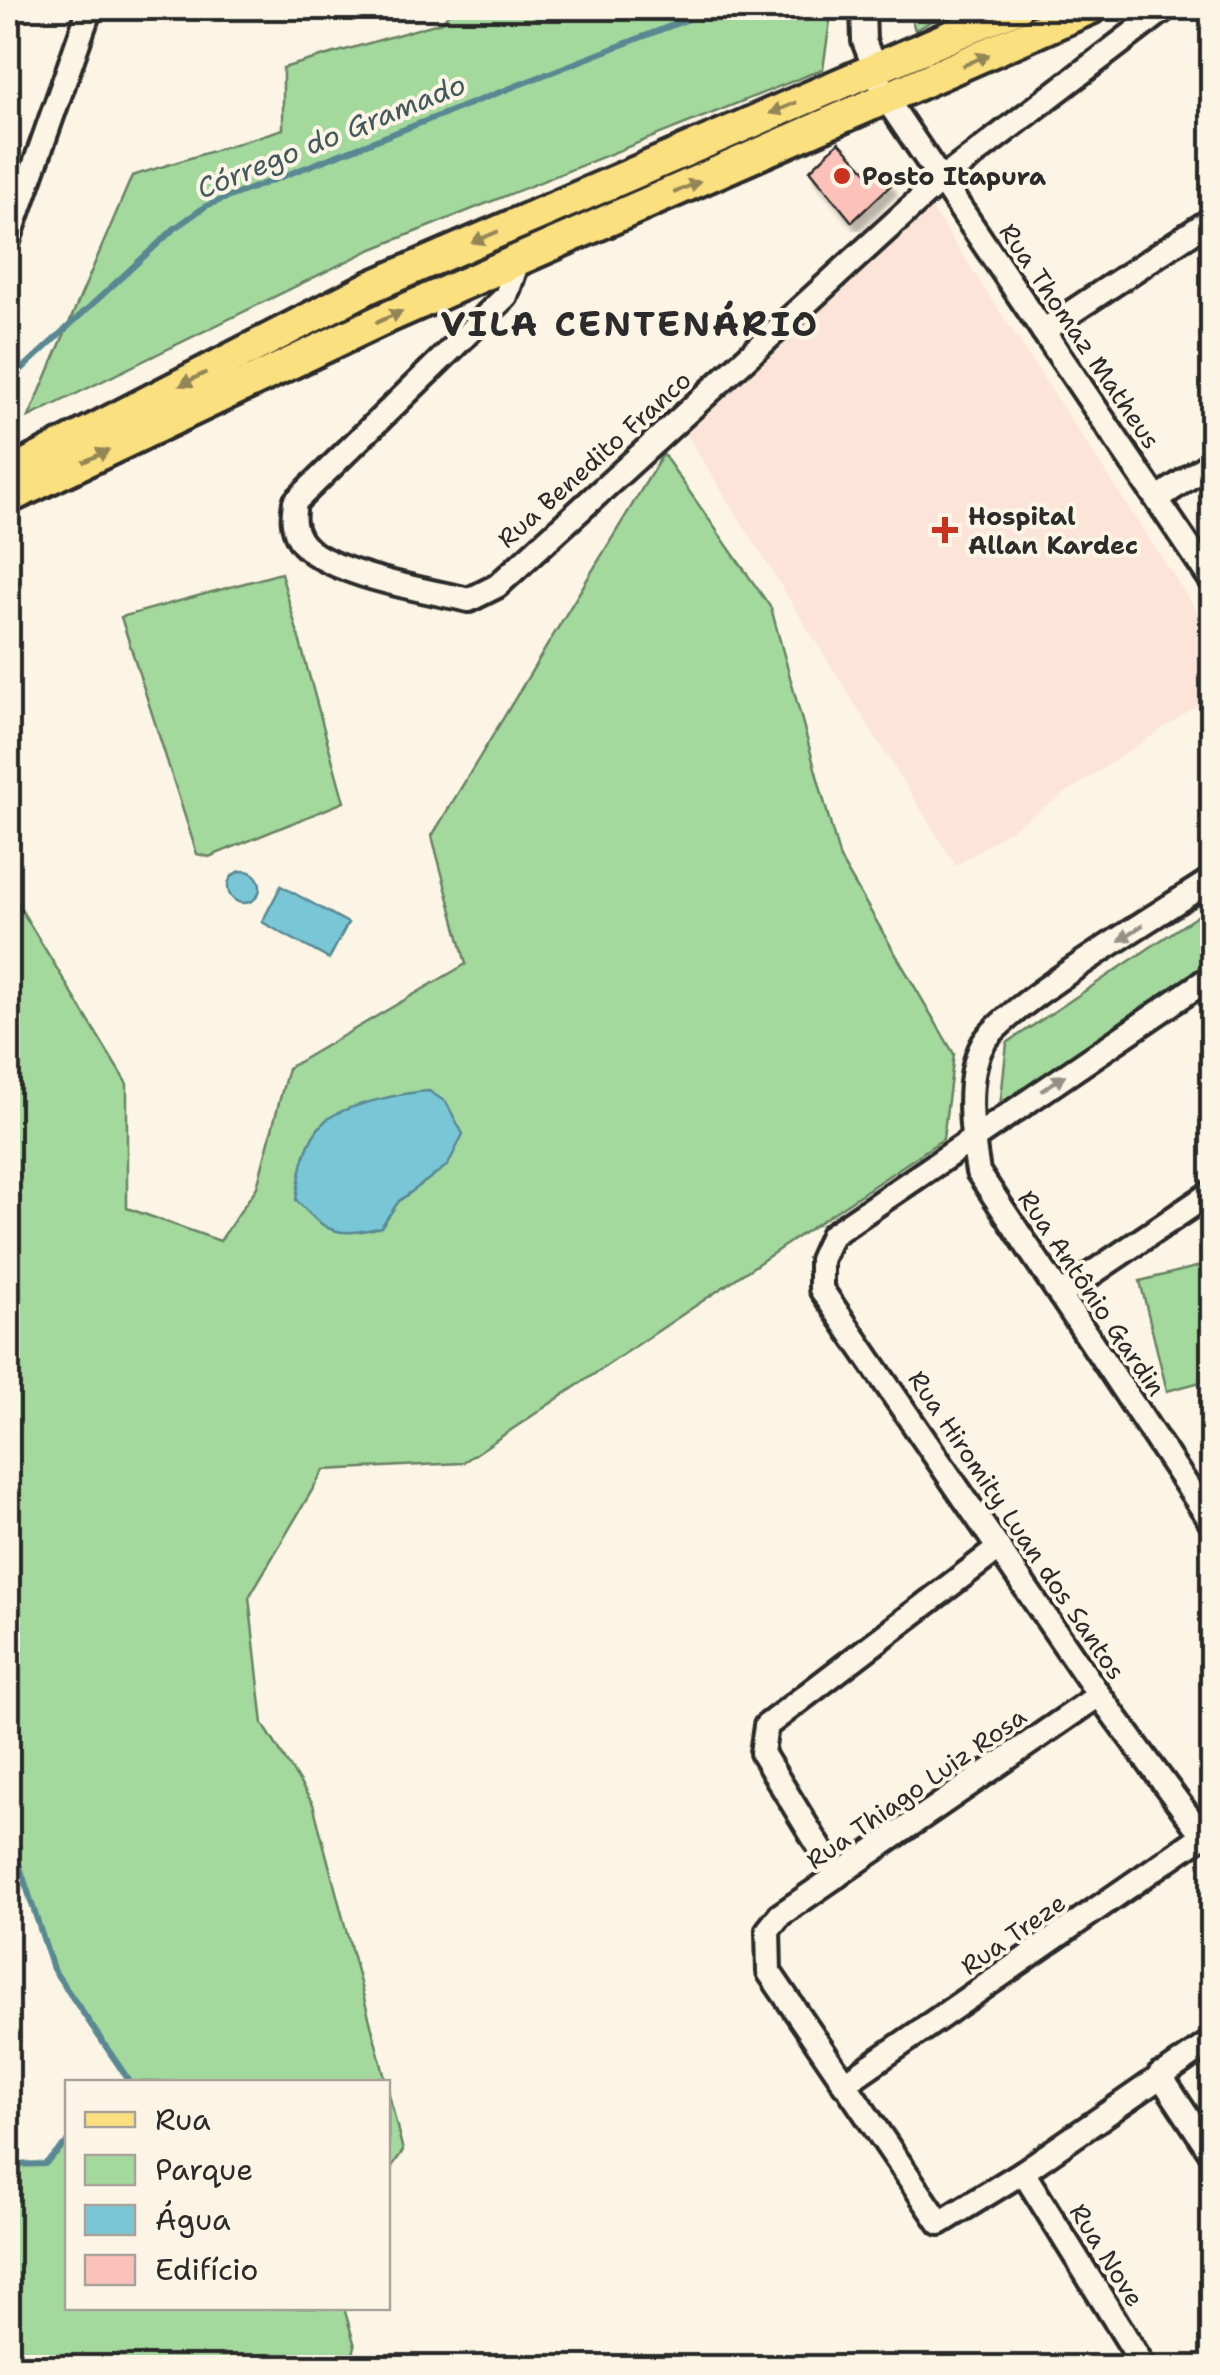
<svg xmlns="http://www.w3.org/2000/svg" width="1220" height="2375" font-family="'Shantell Sans',sans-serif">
	<defs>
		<filter id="shadow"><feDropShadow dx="5.5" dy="9" stdDeviation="2.5" flood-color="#0004"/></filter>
	</defs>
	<rect width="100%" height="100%" fill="#fcf5e5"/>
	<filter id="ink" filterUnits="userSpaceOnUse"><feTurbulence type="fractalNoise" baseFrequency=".01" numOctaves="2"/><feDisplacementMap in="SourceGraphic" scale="20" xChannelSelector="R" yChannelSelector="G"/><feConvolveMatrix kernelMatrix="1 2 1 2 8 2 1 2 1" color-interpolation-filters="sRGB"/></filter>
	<g filter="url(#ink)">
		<path fill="#fce5d8" d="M931 207 1212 634V696L956 866 681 426Z"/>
		<g fill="#a3d99d" stroke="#678264" stroke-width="2.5">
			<path d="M453 8H832L823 69 370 250 29 417 132 176 283 129V68L442 22Z"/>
			<path d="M908 8H956L915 30Z"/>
			<path d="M663 454 771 608 840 859 954 1054 943 1139 462 1463 324 1470 249 1597 263 1724 313 1804 386 2082H130L53 1969 8 1830V888L127 1084V1208L220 1241 257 1187 288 1068 466 964 432 836Z"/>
			<path d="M281 573 344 802 209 857 197 854 121 617Z"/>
			<path d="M1212 906V963L1000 1107 1007 1043Z"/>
			<path d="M1212 1263V1379L1167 1391 1140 1281Z"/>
			<path d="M388 2090 403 2151 388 2172Z"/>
			<path d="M67 2142 68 2308H344L355 2346 350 2367H8V2165L45 2164Z"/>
		</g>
		<g fill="#78c6d6" stroke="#598892" stroke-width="2.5">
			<circle cx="244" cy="887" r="16"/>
			<path d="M281 886 348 923 329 959 262 922Z"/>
			<path d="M429 1091 446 1102 463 1134 448 1165 399 1201 381 1227C336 1238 327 1233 296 1200 300 1172 304 1141 325 1121 343 1105 406 1092 429 1091Z"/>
		</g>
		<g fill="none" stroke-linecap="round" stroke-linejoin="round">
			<g stroke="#598892" stroke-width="6">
				<path d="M8 382 175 228 206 206 717 8"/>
				<path d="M8 1830 53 1969 130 2082"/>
				<path d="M8 2165 45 2164 68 2142"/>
			</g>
		</g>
		<path fill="#fcc1b8" stroke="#2b2b2b" stroke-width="2.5" filter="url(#shadow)" d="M839 142 867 172 873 166 891 185 852 222 810 170Z"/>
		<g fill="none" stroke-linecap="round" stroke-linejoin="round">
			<g stroke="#2b2b2b" stroke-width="30">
				<g id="minor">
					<path d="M863 8 864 41 887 100 1212 581"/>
					<path d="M8 241 90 8"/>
					<path d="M518 261 506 296 295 502C293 516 292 527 300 540 321 573 429 591 469 600L497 586 941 180 1166 8"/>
					<path d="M1043 331 1212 219"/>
					<path d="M1157 499 1212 462"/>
					<path d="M1212 879C1168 909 1004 1006 983 1044 964 1078 972 1136 978 1172L1212 1523"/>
					<path d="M1060 1295 1212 1192"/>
					<path d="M1099 1695 780 1915 768 1930 769 1972 940 2223 1023 2172 1212 2041"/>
					<path d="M1203 1836 1099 1695 821 1289V1260L832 1235 1212 976"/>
					<path d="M837 1876 762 1753 766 1726 999 1548"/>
					<path d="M1160 2075 1212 2154"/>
					<path d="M844 2084 1212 1829"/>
					<path d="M1023 2172 1145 2368"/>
				</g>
			</g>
			<g stroke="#2b2b2b" stroke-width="38">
				<g id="major">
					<path d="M8 474 370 287 1016 8"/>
					<path d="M8 498 379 321 1091 8"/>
				</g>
			</g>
			<use href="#minor" stroke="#fcf5e5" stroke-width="22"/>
			<use href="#major" stroke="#fbe080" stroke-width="30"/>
		</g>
		<defs><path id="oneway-solid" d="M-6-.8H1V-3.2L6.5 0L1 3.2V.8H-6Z" transform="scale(2.5)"/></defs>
		<g fill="#938656">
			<use href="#oneway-solid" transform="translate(976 60) rotate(-24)"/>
			<use href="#oneway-solid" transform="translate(783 108) rotate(157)"/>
			<use href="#oneway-solid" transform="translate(687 187) rotate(-24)"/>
			<use href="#oneway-solid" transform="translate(485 237) rotate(157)"/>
			<use href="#oneway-solid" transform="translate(389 317) rotate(-24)"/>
			<use href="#oneway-solid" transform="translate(193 379) rotate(153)"/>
			<use href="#oneway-solid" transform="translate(96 456) rotate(-25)"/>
		</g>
		<g fill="#949088">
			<use href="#oneway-solid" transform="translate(1131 933) rotate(146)"/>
			<use href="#oneway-solid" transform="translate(1053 1083) rotate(-34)"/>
		</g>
	</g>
	<g fill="#c8321e" stroke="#fcf5e5" stroke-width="4">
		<circle cx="842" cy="176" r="10"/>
		<path d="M940 515h10v10h10v10h-10v10h-10v-10h-10v-10h10z"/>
	</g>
	<g text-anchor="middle" stroke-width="8" stroke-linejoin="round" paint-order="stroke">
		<g font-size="25" font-weight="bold" fill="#2b2b2b" stroke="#fcf5e5" text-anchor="start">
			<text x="862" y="185">Posto Itapura</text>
			<text x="968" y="525">Hospital<tspan x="968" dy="29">Allan Kardec</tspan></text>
		</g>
		<g font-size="25" fill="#2b2b2b" stroke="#fcf5e5">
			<text transform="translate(1080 336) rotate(56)" y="9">Rua Thomaz Matheus</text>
			<text transform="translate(594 459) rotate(-42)" y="9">Rua Benedito Franco</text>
			<text transform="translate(1092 1293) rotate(56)" y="9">Rua Antônio Gardin</text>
			<text transform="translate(1017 1525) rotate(56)" y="9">Rua Hiromity Luan dos Santos</text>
			<text transform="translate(916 1788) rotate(-35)" y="9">Rua Thiago Luiz Rosa</text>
			<text transform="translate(1013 1934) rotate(-35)" y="9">Rua Treze</text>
			<text transform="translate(1107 2255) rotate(58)" y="9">Rua Nove</text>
		</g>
		<g font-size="28" font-style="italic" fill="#425a5e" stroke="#fcf5e5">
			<text transform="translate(331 136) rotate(-22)" y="10">Córrego do Gramado</text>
		</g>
		<g font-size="35" font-weight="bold" letter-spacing="2.5" fill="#2b2b2b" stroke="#fcf5e5">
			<text x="630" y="336">VILA CENTENÁRIO</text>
		</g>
	</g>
	<rect width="1220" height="2375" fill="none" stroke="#fcf5e5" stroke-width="40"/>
	<rect x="20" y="20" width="1180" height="2335" fill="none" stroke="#2b2b2b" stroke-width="4" filter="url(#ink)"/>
	<rect x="65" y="2080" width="325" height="230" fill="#fcf5e5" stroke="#a8a49b" stroke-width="2.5"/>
	<rect x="85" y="2112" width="50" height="15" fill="#fbe080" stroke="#a8a49b" stroke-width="2.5"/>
	<text x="155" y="2130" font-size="30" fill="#2b2b2b">Rua</text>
	<rect x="85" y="2155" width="50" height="30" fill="#a3d99d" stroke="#a8a49b" stroke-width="2.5"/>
	<text x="155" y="2180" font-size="30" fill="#2b2b2b">Parque</text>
	<rect x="85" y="2205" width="50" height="30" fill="#78c6d6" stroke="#a8a49b" stroke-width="2.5"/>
	<text x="155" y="2230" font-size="30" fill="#2b2b2b">Água</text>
	<rect x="85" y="2255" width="50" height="30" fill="#fcc1b8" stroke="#a8a49b" stroke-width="2.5"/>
	<text x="155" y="2280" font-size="30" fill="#2b2b2b">Edifício</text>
</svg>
